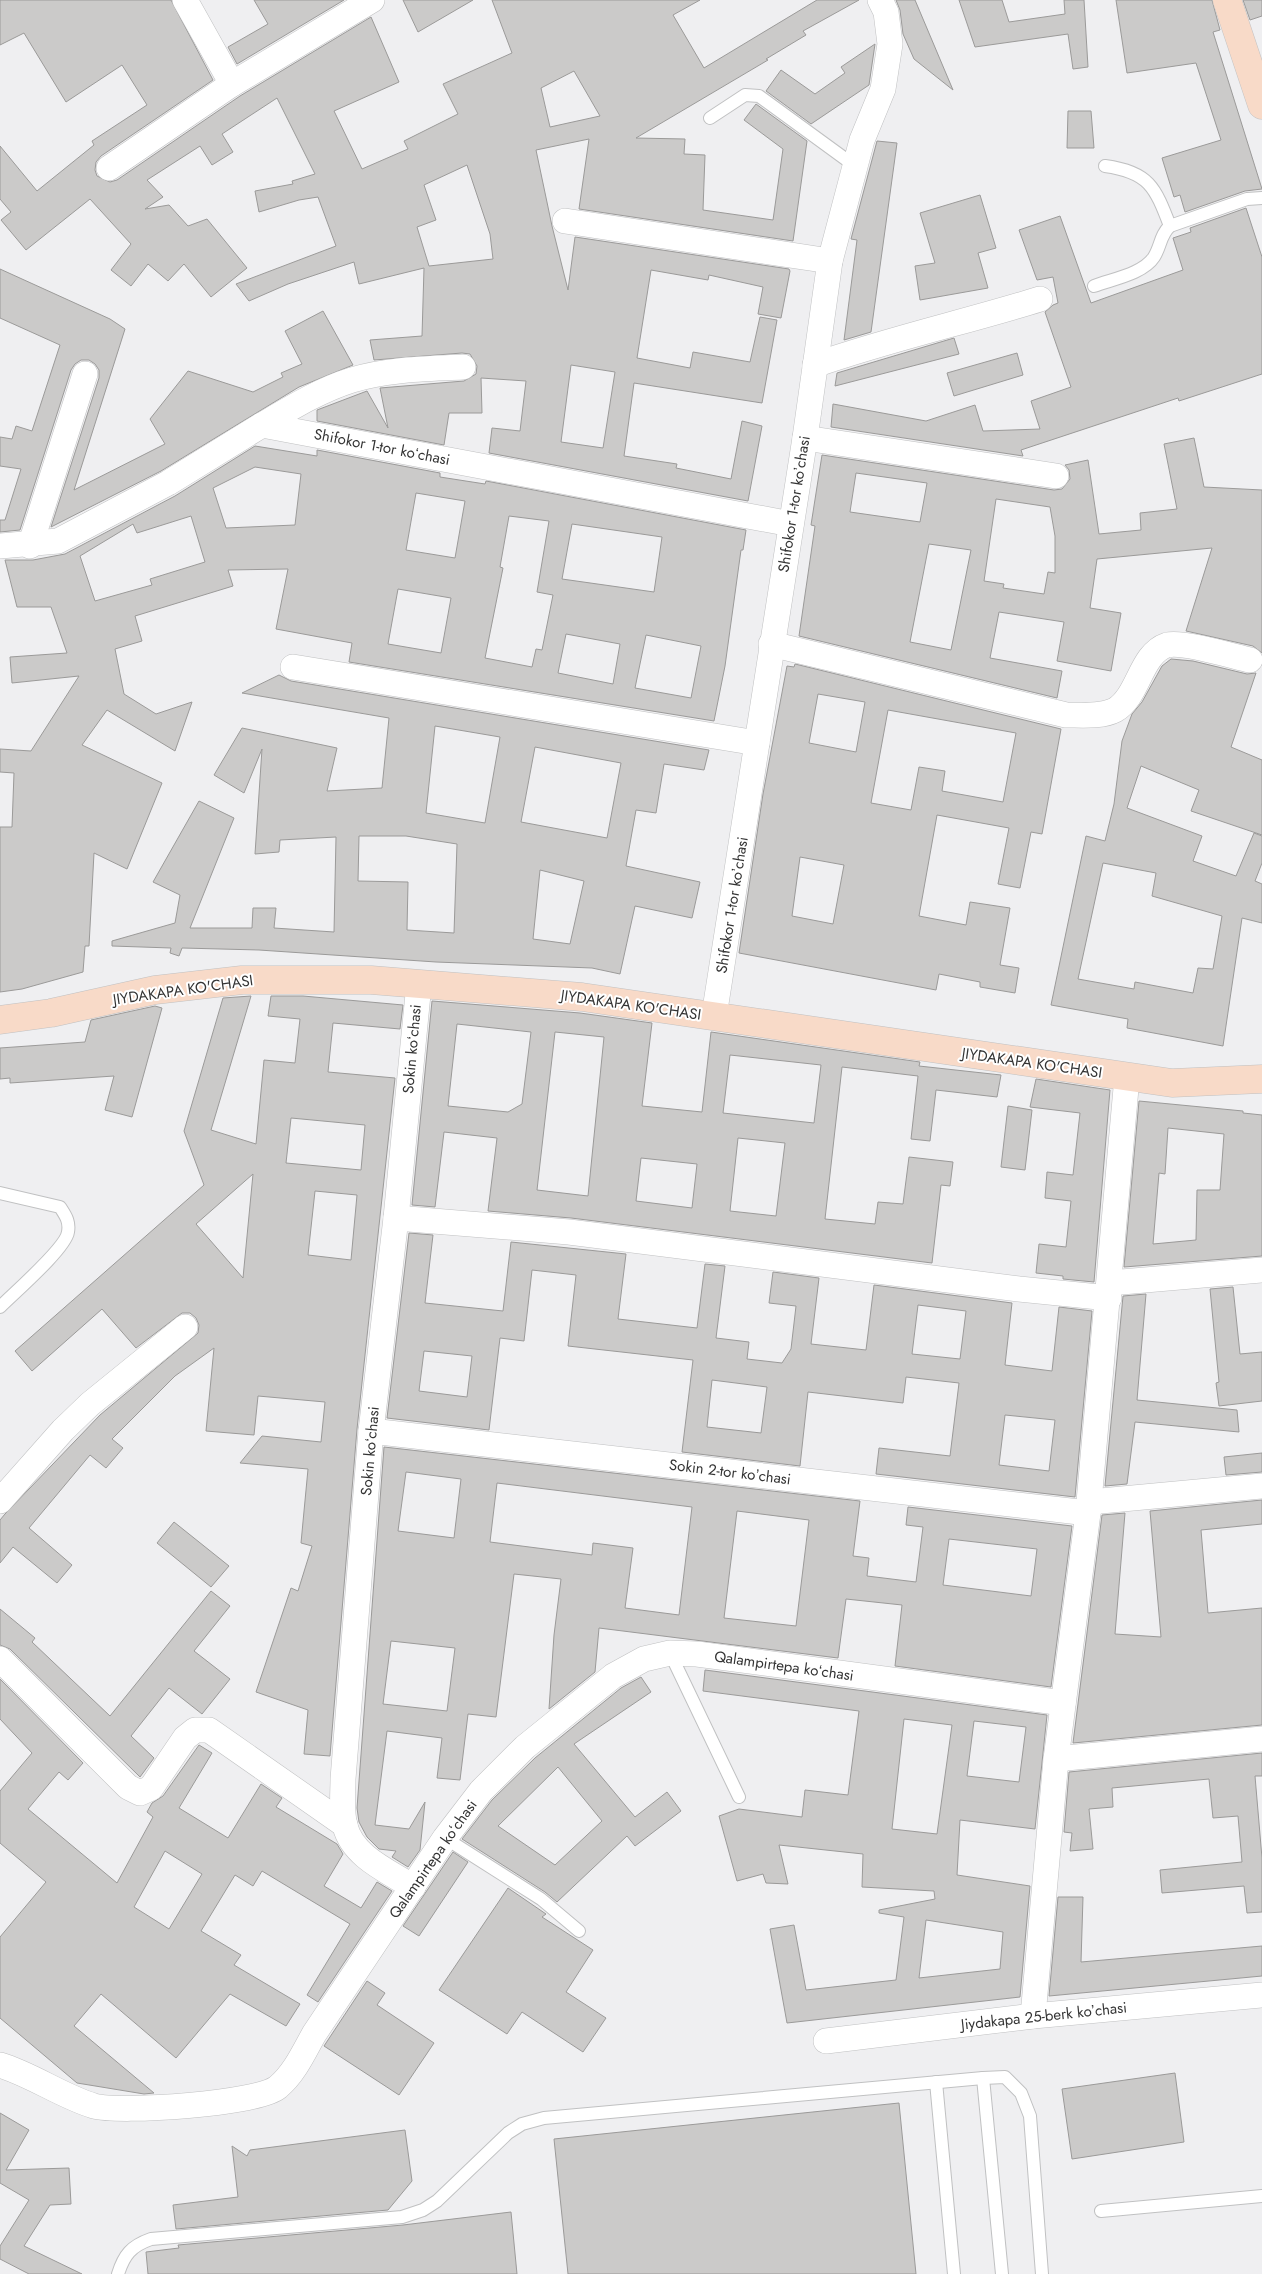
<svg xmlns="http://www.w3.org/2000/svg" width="1262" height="2274" font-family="Jost,sans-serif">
	<rect width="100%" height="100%" fill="#efeff1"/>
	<g fill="#cbcac9" stroke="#9b9a99" fill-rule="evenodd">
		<path d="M0 0H171L213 80 101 156 96 162 95 170 97 176 110 182 117 180 240 96 371 17 399 82 334 111 362 169 408 149 404 141 458 114 443 84 512 53 492 0H700L673 15 704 68 817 0H859L803 31 806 35 766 59 768 60 636 138 685 139 684 154 705 155 703 210 773 220 783 149 744 120 756 104 807 141 793 241 579 209 589 139 536 150 552 226 568 290 575 237 789 269 790 271 781 318 758 314 763 287 709 275 708 280 651 270 637 358 690 368 693 352 750 362 760 317 777 320 762 403 634 383 624 456 677 464 676 468 731 479 742 421 762 426 748 501 489 453 492 428 520 431 526 381 481 378 482 413H449L444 445 317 421V410L367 391 388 428 380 388 464 381 476 374 477 366 470 354 462 353 374 360 370 340 422 336 424 268 359 284 354 262 288 284 249 301 236 284 336 246 318 197 299 200 259 212 255 191 293 184 292 181 315 174 277 98 222 134 233 152 212 165 200 146 147 180 163 197 145 209 169 205 188 226 207 219 247 268 211 297 184 264 168 281 148 264 131 286 111 270 131 244 90 199 26 250 1 220 11 212 0 199V146L37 191 94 145 92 141 147 105 122 65 66 102 24 33 0 45ZM574 71 600 116 550 127 541 88ZM467 165 490 234 493 259 429 266 417 227 436 220 424 185ZM571 365 615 372 603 448 561 442Z"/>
		<path d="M254 0H344L237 64 228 47 268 24Z"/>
		<path d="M403 0H473L418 32Z"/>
		<path d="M896 0H915L953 90 914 59 903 34 900 10Z"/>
		<path d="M959 0H1002L1009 22 1065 14 1064 0H1084L1088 67 1073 69 1068 34 975 47Z"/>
		<path d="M1116 0H1212L1220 30 1213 32 1262 189 1245 191 1185 212 1180 195 1174 197 1162 158 1221 140 1196 63 1127 73Z"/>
		<path d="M1243 0H1262V16L1250 20Z"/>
		<path d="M875 44 869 85 811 124 766 91 781 70 815 94 845 73 841 67Z"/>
		<path d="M1068 111H1091L1094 148H1067Z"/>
		<path d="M877 141 897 143 871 332 844 340 857 240 851 239Z"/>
		<path d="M980 195 996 248 978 253 988 288 920 300 915 266 935 263 920 213Z"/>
		<path d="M1246 208 1262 257V374L1179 401 1178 398 1021 450 1023 456 831 427 833 404 926 421 975 405 983 431 1040 429 1031 401 1071 387 1045 312 1053 305 1058 303 1053 277 1037 280 1019 230 1060 216 1091 303 1183 270 1173 238 1191 232 1190 228Z"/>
		<path d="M0 269 110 319 125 329 74 490 165 444 150 419 188 371 253 392 283 377 281 373 302 364 285 331 323 311 353 365 299 387 161 471 51 527 99 378V370L95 364 89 360H81L75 364 71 370 20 530 0 532V520H5L21 469 0 466V437L12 439 16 426 32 431 60 345 0 318Z"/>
		<path d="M954 338 959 354 835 386 837 373Z"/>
		<path d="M1017 353 1023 375 954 396 947 373Z"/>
		<path d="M1194 438 1204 487 1262 490V653L1253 646 1186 631 1212 548 1097 559 1090 608 1121 613 1111 671 1057 661 1064 622 999 612 990 658 1062 671 1057 698 799 636 815 526 811 525 822 455 1054 490 1062 489 1070 479 1069 470 1065 465 1088 460 1099 534 1141 530 1140 513 1177 509 1164 444ZM856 473 927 483 920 522 850 512ZM996 499 1050 507 1055 536V573L1048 572 1044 594 1003 588 1004 584 984 581ZM929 544 971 550 951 650 910 642Z"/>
		<path d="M255 446 317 456V450L440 473V477L485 484 486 481 746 530 743 550H741L725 666 714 721 349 662 352 643 276 629 288 569 228 570 233 586 135 616 142 641 115 649 124 694 156 714 192 702 175 751 107 710 82 745 162 783 127 869 94 853 89 946H85L83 972 22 989 0 992V827H12L14 773 0 772V749L31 751 79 676 12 683 10 657 67 653 51 607H17L5 560H33L65 554 175 496ZM255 467 301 474 295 525 226 528 213 488ZM416 493 465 501 455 558 406 550ZM191 516 205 562 150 579 152 585 95 601 80 556 133 524 137 533ZM509 516 549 521 537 592 553 595 542 650 536 649 532 667 485 658 503 568 500 567ZM572 524 662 537 654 592 562 579ZM398 589 451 598 441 653 388 644ZM566 634 620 644 613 684 558 673ZM646 635 701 646 691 698 635 688Z"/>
		<path d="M1171 659 1193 661 1247 674 1256 673 1231 747 1262 760V835L1191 811 1199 790 1141 766 1127 808 1202 836 1193 861 1236 876 1254 833 1262 836V863L1255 881 1262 884V923L1242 918 1223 1046 1127 1028 1128 1019 1051 1005 1086 836 1105 841 1114 804 1122 741 1132 714 1142 702 1162 666ZM1103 863 1156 873 1152 896 1222 916 1213 969 1198 968 1193 993 1135 982 1134 989 1078 979Z"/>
		<path d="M795 664 1061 729 1042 834 1031 832 1020 888 998 884 1009 828 937 815 919 916 966 925 970 902 1010 908 1000 965 1019 968 1015 993 980 987V982L939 974 936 990 739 953 763 794 787 666 794 667ZM818 694 865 702 856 752 809 743ZM888 710 1016 733 1003 802 942 791 945 771 919 767 911 810 871 803ZM800 857 844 865 833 924 792 916Z"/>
		<path d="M279 675 291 681 709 750 704 770 664 764 656 813 636 810 626 866 700 882 692 918 635 906 620 974 592 968 436 962 259 950 182 948 179 956 170 953 171 948 112 946V941L175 923 180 895 153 882 199 801 234 818 190 928H252L253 908H276L274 928 334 932 336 837 280 840 279 852 255 854 262 749 244 793 214 775 242 728 337 748 327 791 382 788 389 718 242 693ZM435 726 500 737 485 823 426 813ZM535 747 621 763 607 838 521 822ZM359 836H406L457 844 454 933 407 930 408 882 358 881ZM540 870 584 881 570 944 533 939Z"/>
		<path d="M251 996 211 1130 256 1144 264 1060 295 1063 300 1019 268 1016 271 996H303L403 1005 400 1029 333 1023 328 1072 395 1078 357 1429 330 1756 304 1754 308 1710 256 1692 291 1588 298 1591 312 1546 301 1543 308 1469 240 1463 262 1436 321 1442 325 1402 258 1396 254 1435 206 1431 214 1348 175 1376 112 1439 123 1448 106 1468 90 1455 29 1528 72 1565 57 1583 13 1547 0 1563V1520L5 1514 100 1415 198 1333 199 1325 196 1318 190 1313H182L136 1348 102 1309 32 1371 15 1351 204 1185 184 1131 223 998ZM291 1118 365 1125 361 1170 286 1163ZM253 1174 243 1278 196 1224ZM315 1191 357 1195 351 1260 308 1255Z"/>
		<path d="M432 1001 580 1013 652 1023 642 1106 702 1112 711 1032 920 1062 919 1066 1001 1075 997 1097 936 1090 930 1141 911 1139 918 1076 842 1067 825 1219 875 1224 878 1202 903 1204 909 1157 953 1162 950 1186 941 1185 932 1263 571 1218 488 1211 497 1138 444 1132 435 1207 412 1205ZM457 1024 531 1032 522 1104 508 1112 448 1106ZM555 1032 604 1037 588 1196 537 1190ZM730 1055 821 1065 814 1123 723 1113ZM738 1138 785 1143 776 1216 730 1211ZM641 1158 697 1164 692 1208 636 1201Z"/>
		<path d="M155 1006 162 1008 132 1117 105 1110 114 1076 10 1083V1078L0 1079V1048L85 1042 91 1020Z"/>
		<path d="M1036 1079 1110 1090 1094 1282 1063 1279V1276L1036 1273 1039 1244 1066 1247 1071 1201 1045 1198 1047 1172 1073 1175 1080 1113 1030 1107Z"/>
		<path d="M1139 1101 1243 1111V1113L1262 1115V1256L1124 1267ZM1168 1128 1224 1134 1220 1190H1197L1196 1240 1153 1244 1159 1173 1165 1174Z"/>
		<path d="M1008 1106 1032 1110 1025 1170 1001 1167Z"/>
		<path d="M409 1233 433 1235 425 1303 503 1311 511 1242 626 1254 618 1319 697 1328 705 1264 725 1266 716 1338 749 1342 747 1359 782 1363 791 1349 796 1306 769 1303 773 1272 819 1278 811 1344 866 1350 874 1285 1012 1303 1005 1365 1052 1371 1059 1307 1092 1311 1075 1497 876 1474 879 1448 950 1456 959 1383 906 1377 903 1403 808 1392 800 1466 682 1452 693 1360 568 1346 576 1275 532 1270 524 1341 500 1338 489 1430 387 1418ZM918 1305 966 1311 960 1359 912 1354ZM424 1351 472 1356 467 1397 419 1391ZM712 1380 767 1387 761 1433 707 1427ZM1005 1415 1055 1420 1049 1471 999 1465Z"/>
		<path d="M1233 1287 1240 1354 1262 1352V1401L1219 1406 1216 1383 1219 1382 1210 1289Z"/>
		<path d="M1146 1294 1137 1400 1237 1410 1239 1432 1135 1422 1127 1484 1105 1486 1123 1296Z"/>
		<path d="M384 1447 860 1501 853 1556 869 1558 867 1576 916 1582 923 1527 906 1525 908 1507 1072 1526 1051 1687 895 1666 902 1605 846 1599 838 1658 599 1628 595 1672 549 1709 554 1635 561 1579 514 1574 496 1717 468 1714 460 1780 437 1778 442 1738 387 1731 375 1825 409 1829 425 1802 420 1850 408 1867 392 1857 396 1851 379 1849 367 1837 359 1822 357 1808ZM406 1472 461 1479 454 1538 398 1531ZM497 1483 692 1507 679 1615 625 1608 633 1548 593 1543 592 1555 490 1542ZM737 1511 809 1520 796 1626 724 1618ZM949 1539 1037 1549 1031 1596 943 1585ZM391 1641 455 1648 447 1711 383 1704Z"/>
		<path d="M1262 1453V1472L1226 1475 1224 1457Z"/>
		<path d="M1262 1500V1524L1201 1530 1208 1613 1262 1608V1725L1073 1743 1102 1515 1125 1513 1115 1634 1161 1637 1150 1511Z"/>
		<path d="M174 1522 229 1566 211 1587 157 1543Z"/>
		<path d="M211 1591 230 1606 194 1651 230 1679 202 1714 169 1688 131 1736 154 1758 140 1777 10 1649 0 1645V1609L35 1638 32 1642 110 1716Z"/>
		<path d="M705 1670 1047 1715 1035 1829 960 1820 957 1875 1030 1886 1020 1997 787 2023 770 1929 794 1925 806 1990 896 1980 904 1917 879 1913V1910L935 1899 934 1891 862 1887 863 1854 779 1845 788 1884 766 1883 763 1874 737 1881 719 1816 739 1809 802 1817 805 1790 848 1795 859 1711 703 1691ZM904 1719 952 1725 937 1834 892 1829ZM974 1721 1026 1727 1019 1782 967 1776ZM926 1920 1003 1932 1000 1969 919 1978Z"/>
		<path d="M641 1677 651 1692 574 1744 635 1817 667 1792 681 1811 635 1846 627 1836 557 1902 545 1892 462 1839 492 1800 535 1758 621 1688ZM558 1767 602 1821 555 1865 498 1826Z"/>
		<path d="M0 1679 83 1763 68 1780 59 1772 28 1809 117 1883 153 1817 147 1812 152 1803 163 1796 199 1745 212 1753 179 1808 228 1838 261 1784 282 1798 276 1807 337 1844 343 1854 324 1886 361 1908 377 1882 392 1891 318 2002 307 1995 350 1924 262 1871 253 1886 235 1875 201 1931 241 1955 234 1965 300 2004 286 2026 230 1994 176 2058 101 1994 74 2026 154 2093 144 2094 77 2083 0 2018V1937L46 1882 0 1843V1791L32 1753 0 1719ZM165 1851 202 1874 169 1929 134 1907Z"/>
		<path d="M1262 1753V1776H1255L1262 1858V1912L1247 1913 1244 1886 1162 1893 1160 1870 1242 1862 1238 1816 1213 1818 1209 1779 1112 1788 1113 1807 1089 1809 1093 1849 1070 1851 1072 1833 1064 1832 1069 1772Z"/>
		<path d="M453 1852 468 1862 419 1936 403 1926Z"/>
		<path d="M508 1888 546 1914 542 1917 593 1950 566 1992 606 2018 583 2052 522 2012 507 2034 439 1990Z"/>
		<path d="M1058 1897H1083L1081 1962 1262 1946V1976L1049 1996Z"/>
		<path d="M367 1981 385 1993 377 2005 434 2043 399 2095 324 2046Z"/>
		<path d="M1175 2073 1184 2142 1072 2159 1062 2089Z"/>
		<path d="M899 2103 916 2274H568L554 2139Z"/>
		<path d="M0 2113 29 2130 6 2170 69 2168 71 2204 50 2205 24 2246 82 2274H29L0 2259V2246L29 2200 0 2183Z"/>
		<path d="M405 2130 412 2181 388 2210 176 2229 173 2205 238 2197 232 2146 247 2156 250 2150Z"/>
		<path d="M511 2212 517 2274H148L146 2252 179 2248 178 2245 403 2225Z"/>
	</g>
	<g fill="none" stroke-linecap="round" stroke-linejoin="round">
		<g stroke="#c0c1c2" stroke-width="14">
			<g id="lane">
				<path d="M710 118 745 95 759 96 855 166"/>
				<path d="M1105 166C1149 172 1155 187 1170 226"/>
				<path d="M1094 286C1112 279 1143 274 1154 257 1161 246 1160 235 1170 226L1247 199 1262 198"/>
				<path d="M0 1193 60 1207C65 1215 70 1221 68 1232 66 1248 14 1293 0 1307"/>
				<path d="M670 1653 739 1797"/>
				<path d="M445 1838 541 1899 579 1931"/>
				<path d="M983 2078 1002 2274"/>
				<path d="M936 2082 954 2274"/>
				<path d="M1101 2211 1262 2196"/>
				<path d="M118 2274C124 2255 131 2246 151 2239L402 2217 423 2210 437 2201 508 2133 522 2124 544 2118 983 2078 1005 2077 1021 2093 1030 2116 1042 2274"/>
			</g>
		</g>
		<g stroke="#c0c1c2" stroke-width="26">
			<g id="street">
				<path d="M185 0 232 84"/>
				<path d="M109 168 232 84 372 0"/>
				<path d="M565 221 830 261"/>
				<path d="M815 365C889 339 966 322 1040 299"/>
				<path d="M262 425C291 408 320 390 352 380 388 369 426 369 463 367"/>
				<path d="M805 438 1056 476"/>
				<path d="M0 546 58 541 168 483 262 425 791 524"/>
				<path d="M30 546 85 374"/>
				<path d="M771 644 1066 715C1081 715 1102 717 1115 710 1139 696 1140 654 1167 645 1183 641 1232 656 1250 660"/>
				<path d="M293 667 757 743"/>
				<path d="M714 1016 805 438 830 261 862 140 883 89 890 44 886 12 880 0"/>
				<path d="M396 1218 569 1232 1019 1289 1109 1298"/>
				<path d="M1110 1283 1262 1270"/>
				<path d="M371 1431 1088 1513"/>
				<path d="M0 1501 63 1430 90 1404 185 1327"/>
				<path d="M1090 1502 1262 1486"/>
				<path d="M0 1659 128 1787 140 1793 151 1788 185 1738 195 1730H209L345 1825"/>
				<path d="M1056 1759 1262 1739"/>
				<path d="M413 1887C388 1871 353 1857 345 1826 341 1812 343 1793 343 1779L371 1431 396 1218 419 984"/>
				<path d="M1033 2016 1056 1759 1088 1513 1127 1077"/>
				<path d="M826 2041 1033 2016 1262 1995"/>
				<path d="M0 2065C33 2075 61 2096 94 2106 120 2113 258 2104 278 2087 294 2074 304 2052 314 2034L445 1838 481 1791 525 1747 613 1676 644 1659 670 1653 697 1654 1063 1703"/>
			</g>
		</g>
		<g stroke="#c0c1c2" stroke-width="29">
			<g id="secondary">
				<path d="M1227 0 1262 105"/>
				<path d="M0 1020 51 1013 155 990 242 980H371L582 997 1172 1083 1262 1079"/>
			</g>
		</g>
		<use href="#lane" stroke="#fff" stroke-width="12"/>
		<use href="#street" stroke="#fff" stroke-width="25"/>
		<use href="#secondary" stroke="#f8dac8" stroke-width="28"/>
	</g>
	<g text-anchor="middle" stroke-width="4" stroke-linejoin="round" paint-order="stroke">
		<g font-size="15" fill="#343434" stroke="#fff">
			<text transform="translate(382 447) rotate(11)" y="5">Shifokor 1-tor koʻchasi</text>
			<text transform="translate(794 504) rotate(-81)" y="5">Shifokor 1-tor koʼchasi</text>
			<text transform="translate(732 905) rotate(-81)" y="5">Shifokor 1-tor koʼchasi</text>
			<text transform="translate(183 990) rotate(-8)" y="5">JIYDAKAPA KO'CHASI</text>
			<text transform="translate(631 1005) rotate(8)" y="5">JIYDAKAPA KO'CHASI</text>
			<text transform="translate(412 1049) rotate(-85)" y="5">Sokin koʻchasi</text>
			<text transform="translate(1032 1063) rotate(8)" y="5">JIYDAKAPA KO'CHASI</text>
			<text transform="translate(370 1451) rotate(-85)" y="5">Sokin koʻchasi</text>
			<text transform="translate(730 1472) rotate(7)" y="5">Sokin 2-tor koʼchasi</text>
			<text transform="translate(784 1666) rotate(8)" y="5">Qalampirtepa koʻchasi</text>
			<text transform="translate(433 1859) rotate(-55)" y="5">Qalampirtepa koʻchasi</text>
			<text transform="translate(1044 2016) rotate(-6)" y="5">Jiydakapa 25-berk koʼchasi</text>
		</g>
	</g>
</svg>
